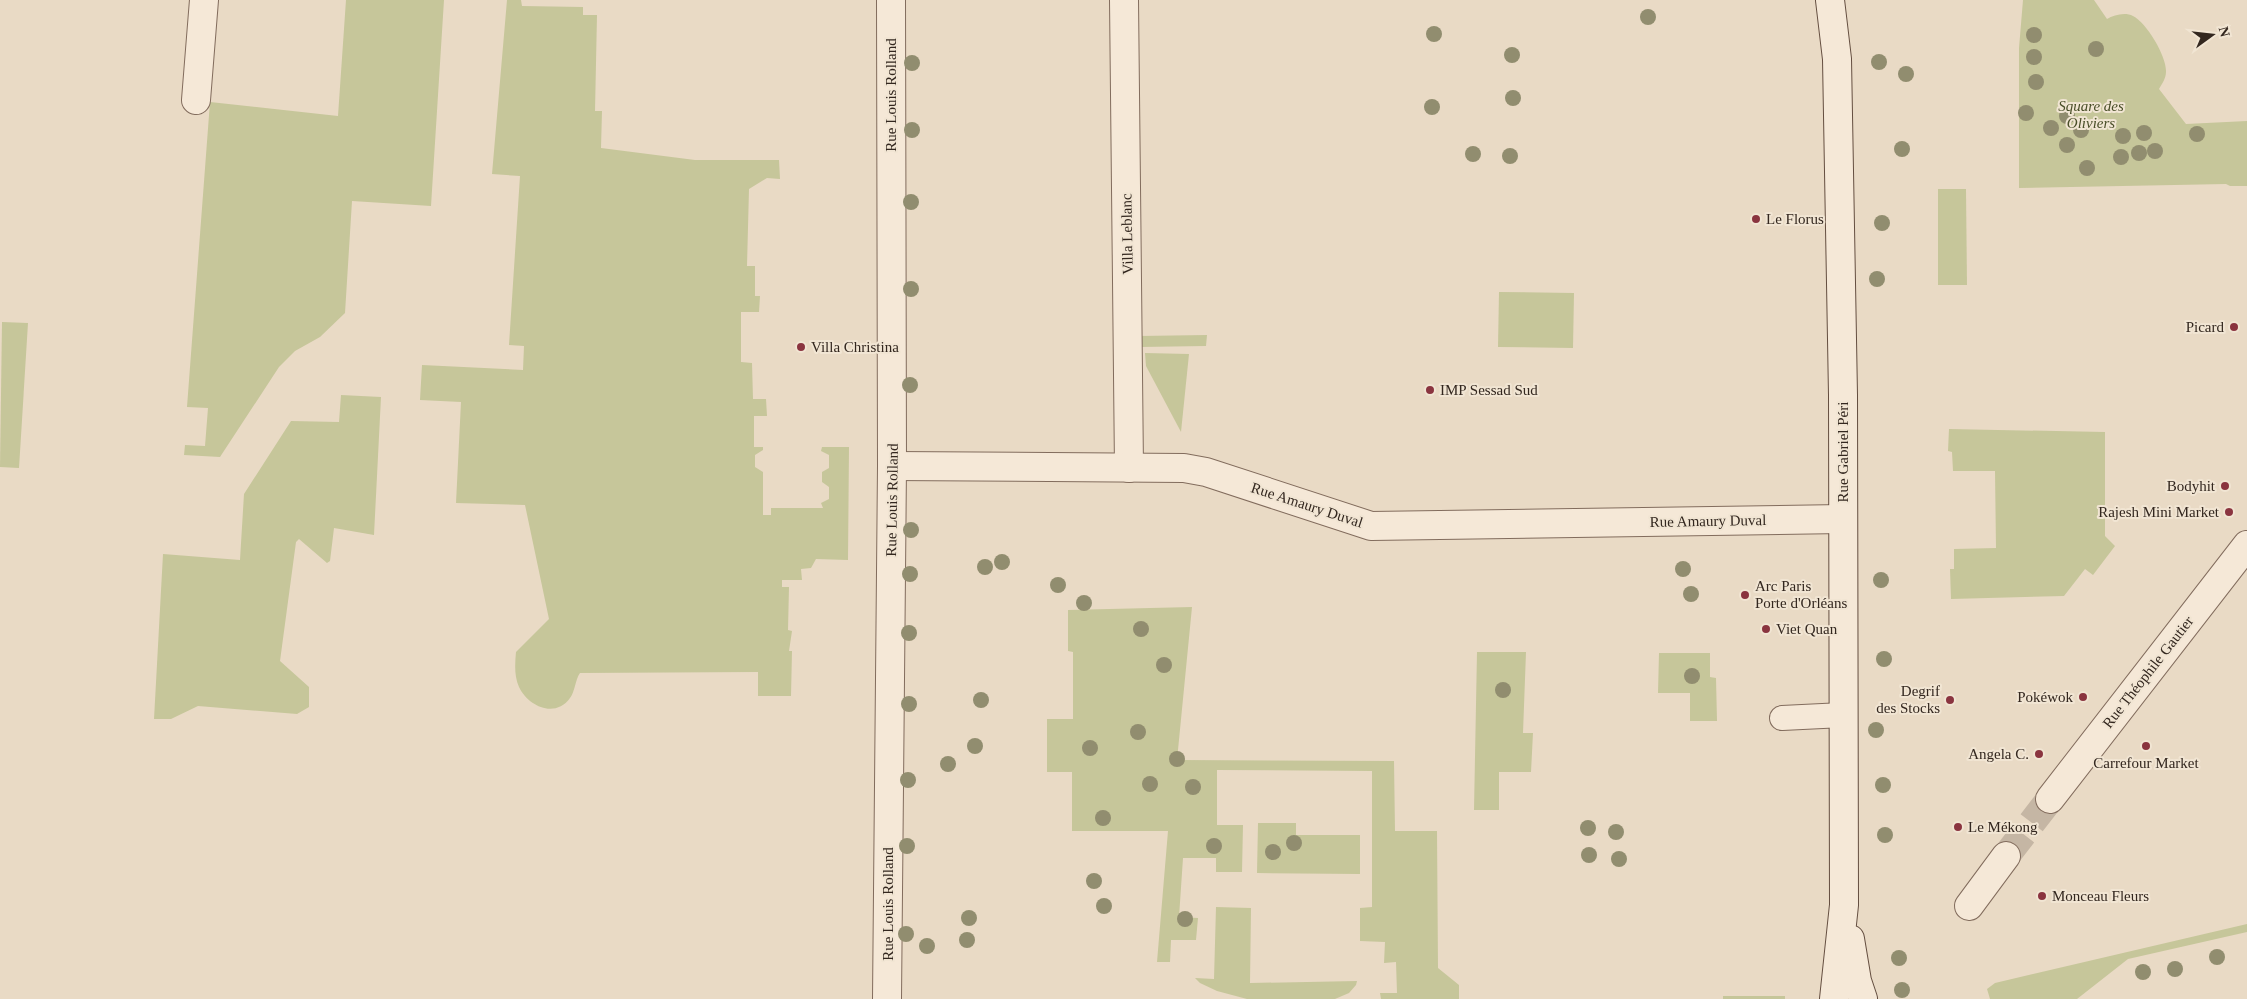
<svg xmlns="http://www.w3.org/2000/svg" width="2247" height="999" font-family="Georgia,serif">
	<rect width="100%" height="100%" fill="#e9dac5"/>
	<g fill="#c6c69a">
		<path d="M346 0H444L431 206 352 201 345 313 320 337 295 351 279 367 220 457 184 455 185 445 205 446 208 408 187 407 210 102 338 116Z"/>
		<path d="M507 0H521L522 6 583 7V15H597L595 111H602L601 148 695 160H779L780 179 767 178 749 189 747 266H755V296H760L759 312H741V362L752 363 753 399H766L767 416H754V447H763V450L755 455V467L763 472V515H771V508H823L821 503 829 499V487L822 482V472L829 468V455L821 451 822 447H849L848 560 816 559 811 568 801 569 802 580H782V587H789L788 630 792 631 789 651H792L791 696H758V672L580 673C575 680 575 692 570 698 555 719 528 706 519 687 514 676 515 663 516 652L549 619 525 505 456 503 461 402 420 400 422 365 523 370 524 346 509 345 520 176 492 174Z"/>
		<path d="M2023 0H2094L2107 19C2114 15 2125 12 2133 16 2147 23 2167 57 2166 72 2166 78 2162 84 2159 89L2186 124 2247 121V186H2230L2226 184 2019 188V48Z"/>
		<path d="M1938 189H1966L1967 285H1938Z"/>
		<path d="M1499 292 1574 293 1573 348 1498 347Z"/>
		<path d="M2 322 28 323 19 468 0 467Z"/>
		<path d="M1207 335 1206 346 1140 347 1139 336Z"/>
		<path d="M1145 353 1189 354 1181 432 1146 366Z"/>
		<path d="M341 395 381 397 374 535 334 528 330 561 327 563 299 539 296 542 280 661 309 687V707L297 714 198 706 171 719H154L163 554 240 560 244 494 291 421 339 422Z"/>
		<path d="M1949 429 2105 432V536L2115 546 2093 575 2085 569 2064 596 1951 599 1950 569H1954V549L1996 548 1995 471H1953L1952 452 1948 451Z"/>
		<path d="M1192 607 1177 760 1394 761 1395 831H1437L1438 968 1459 985V999H1381L1380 993H1397L1396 962 1384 963 1385 942 1360 941V908L1372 907V771L1217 770V825H1243L1242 872H1216V858H1183L1179 917 1198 918 1196 940H1171L1170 962H1157L1168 831H1072V772H1047V719H1073V652L1068 651V610Z"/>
		<path d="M1477 652H1526L1523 733H1533L1531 772H1499V810H1474Z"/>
		<path d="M1659 653H1710V677L1716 678 1717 721H1690V693H1658Z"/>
		<path d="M1258 823H1296V835H1360V874L1257 873Z"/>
		<path d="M1216 907 1251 908 1250 983 1357 981 1356 985 1349 993 1335 999H1247L1217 991 1200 983 1195 978 1214 979Z"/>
		<path d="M2247 924V932L2128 959 2077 999H1990L1987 989 1995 983Z"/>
		<rect x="1723" y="996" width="62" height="3"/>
	</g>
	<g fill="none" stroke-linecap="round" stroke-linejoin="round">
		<path stroke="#c5b6a4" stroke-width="28" stroke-dasharray="28 14" stroke-linecap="butt" d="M2006 856 2050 799"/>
		<g stroke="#826c5d" stroke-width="26">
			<path id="lane" d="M1782 718 1843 715"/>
		</g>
		<g stroke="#826c5d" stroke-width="30">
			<g id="street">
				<path d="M1124 0 1129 468"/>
				<path d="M196 100 204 0"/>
				<path d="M892 466 1184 468 1206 472 1371 526 1843 519"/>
				<path d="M2050 799 2247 545"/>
				<path d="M1969 906 2006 856"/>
				<path d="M887 999 892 466 891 0"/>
			</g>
		</g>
		<g stroke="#644e40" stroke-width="30">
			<g id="secondary">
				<path d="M1830 0 1837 59 1843 395 1844 905 1834 999"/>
				<path d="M1850 939 1857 981 1863 999"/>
			</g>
		</g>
		<use href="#lane" stroke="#f5e8d7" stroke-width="24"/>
		<use href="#street" stroke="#f5e8d7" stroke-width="28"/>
		<use href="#secondary" stroke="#f5e8d7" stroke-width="28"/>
	</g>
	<g fill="#918d6f">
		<circle cx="1648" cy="17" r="8"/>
		<circle cx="1434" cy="34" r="8"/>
		<circle cx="2034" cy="35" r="8"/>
		<circle cx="2096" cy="49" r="8"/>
		<circle cx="1512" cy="55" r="8"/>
		<circle cx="2034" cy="57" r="8"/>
		<circle cx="1879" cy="62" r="8"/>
		<circle cx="912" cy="63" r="8"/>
		<circle cx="1906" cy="74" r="8"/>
		<circle cx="2036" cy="82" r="8"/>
		<circle cx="1513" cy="98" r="8"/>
		<circle cx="1432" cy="107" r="8"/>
		<circle cx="2026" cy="113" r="8"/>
		<circle cx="2067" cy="116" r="8"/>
		<circle cx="2051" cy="128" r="8"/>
		<circle cx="912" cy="130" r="8"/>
		<circle cx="2081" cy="130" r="8"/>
		<circle cx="2144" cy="133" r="8"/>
		<circle cx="2197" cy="134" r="8"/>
		<circle cx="2123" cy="136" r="8"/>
		<circle cx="2067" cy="145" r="8"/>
		<circle cx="1902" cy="149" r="8"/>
		<circle cx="2155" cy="151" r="8"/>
		<circle cx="2139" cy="153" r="8"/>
		<circle cx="1473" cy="154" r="8"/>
		<circle cx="1510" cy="156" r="8"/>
		<circle cx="2121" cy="157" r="8"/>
		<circle cx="2087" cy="168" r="8"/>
		<circle cx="911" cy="202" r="8"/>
		<circle cx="1882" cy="223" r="8"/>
		<circle cx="1877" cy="279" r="8"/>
		<circle cx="911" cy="289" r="8"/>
		<circle cx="910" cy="385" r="8"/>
		<circle cx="911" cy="530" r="8"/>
		<circle cx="1002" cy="562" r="8"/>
		<circle cx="985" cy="567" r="8"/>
		<circle cx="1683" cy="569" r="8"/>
		<circle cx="910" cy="574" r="8"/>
		<circle cx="1881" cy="580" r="8"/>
		<circle cx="1058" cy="585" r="8"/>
		<circle cx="1691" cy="594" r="8"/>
		<circle cx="1084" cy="603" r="8"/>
		<circle cx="1141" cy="629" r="8"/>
		<circle cx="909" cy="633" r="8"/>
		<circle cx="1884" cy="659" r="8"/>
		<circle cx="1164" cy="665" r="8"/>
		<circle cx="1692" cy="676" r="8"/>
		<circle cx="1503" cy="690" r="8"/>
		<circle cx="981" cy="700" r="8"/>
		<circle cx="909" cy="704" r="8"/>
		<circle cx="1876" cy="730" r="8"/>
		<circle cx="1138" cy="732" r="8"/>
		<circle cx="975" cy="746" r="8"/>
		<circle cx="1090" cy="748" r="8"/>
		<circle cx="1177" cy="759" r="8"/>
		<circle cx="948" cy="764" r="8"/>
		<circle cx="908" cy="780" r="8"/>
		<circle cx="1150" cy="784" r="8"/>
		<circle cx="1883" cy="785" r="8"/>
		<circle cx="1193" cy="787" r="8"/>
		<circle cx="1103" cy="818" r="8"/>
		<circle cx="1588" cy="828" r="8"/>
		<circle cx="1616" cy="832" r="8"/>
		<circle cx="1885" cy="835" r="8"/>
		<circle cx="1294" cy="843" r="8"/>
		<circle cx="907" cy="846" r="8"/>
		<circle cx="1214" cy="846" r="8"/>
		<circle cx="1273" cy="852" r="8"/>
		<circle cx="1589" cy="855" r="8"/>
		<circle cx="1619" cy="859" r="8"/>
		<circle cx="1094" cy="881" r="8"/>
		<circle cx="1104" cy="906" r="8"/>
		<circle cx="969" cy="918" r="8"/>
		<circle cx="1185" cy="919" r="8"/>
		<circle cx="906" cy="934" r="8"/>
		<circle cx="967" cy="940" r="8"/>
		<circle cx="927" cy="946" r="8"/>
		<circle cx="2217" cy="957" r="8"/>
		<circle cx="1899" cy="958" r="8"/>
		<circle cx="2175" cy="969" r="8"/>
		<circle cx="2143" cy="972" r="8"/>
		<circle cx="1902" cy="990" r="8"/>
	</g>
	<g fill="#8a343f" stroke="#f1e5d3" stroke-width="2">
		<circle cx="1756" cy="219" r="5"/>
		<circle cx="2234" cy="327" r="5"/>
		<circle cx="801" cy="347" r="5"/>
		<circle cx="1430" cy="390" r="5"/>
		<circle cx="2225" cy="486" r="5"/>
		<circle cx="2229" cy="512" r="5"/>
		<circle cx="1745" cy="595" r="5"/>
		<circle cx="1766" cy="629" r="5"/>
		<circle cx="2083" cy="697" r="5"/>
		<circle cx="1950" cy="700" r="5"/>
		<circle cx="2146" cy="746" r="5"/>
		<circle cx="2039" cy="754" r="5"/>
		<circle cx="1958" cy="827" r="5"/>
		<circle cx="2042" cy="896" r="5"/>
	</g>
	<g text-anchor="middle" stroke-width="4" stroke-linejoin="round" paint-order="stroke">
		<g font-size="15" fill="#33271f" stroke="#f1e5d3">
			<text transform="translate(891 95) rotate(-90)" y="5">Rue Louis Rolland</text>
			<text transform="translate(1127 234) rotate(-91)" y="5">Villa Leblanc</text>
			<text transform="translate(1843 452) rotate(-90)" y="5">Rue Gabriel Péri</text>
			<text transform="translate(892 500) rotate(-89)" y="5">Rue Louis Rolland</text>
			<text transform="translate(1307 505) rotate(18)" y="5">Rue Amaury Duval</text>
			<text transform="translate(1708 521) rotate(-1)" y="5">Rue Amaury Duval</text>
			<text transform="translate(2148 672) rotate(-52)" y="5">Rue Théophile Gautier</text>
			<text transform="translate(888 904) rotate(-90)" y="5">Rue Louis Rolland</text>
		</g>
		<g font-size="15" font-style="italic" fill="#494e28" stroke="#f1e5d3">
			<text x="2091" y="111">Square des<tspan x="2091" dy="17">Oliviers</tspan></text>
		</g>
		<g font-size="15" fill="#33271f" stroke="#f1e5d3" text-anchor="start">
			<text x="1766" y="224">Le Florus</text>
			<text x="2224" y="332" text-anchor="end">Picard</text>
			<text x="811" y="352">Villa Christina</text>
			<text x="1440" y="395">IMP Sessad Sud</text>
			<text x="2215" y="491" text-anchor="end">Bodyhit</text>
			<text x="2219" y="517" text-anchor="end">Rajesh Mini Market</text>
			<text x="1755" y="591">Arc Paris<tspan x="1755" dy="17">Porte d'Orléans</tspan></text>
			<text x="1776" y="634">Viet Quan</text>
			<text x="1940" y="696" text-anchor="end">Degrif<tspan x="1940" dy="17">des Stocks</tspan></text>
			<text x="2073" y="702" text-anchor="end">Pokéwok</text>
			<text x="2029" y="759" text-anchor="end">Angela C.</text>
			<text x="2146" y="768" text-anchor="middle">Carrefour Market</text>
			<text x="1968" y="832">Le Mékong</text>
			<text x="2052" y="901">Monceau Fleurs</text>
		</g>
	</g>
	<g transform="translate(2212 35) rotate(75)" stroke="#f1e5d3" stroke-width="4" paint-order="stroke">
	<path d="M0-4L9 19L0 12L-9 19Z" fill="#33271f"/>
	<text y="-8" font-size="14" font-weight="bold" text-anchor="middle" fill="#33271f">N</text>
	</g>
</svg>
